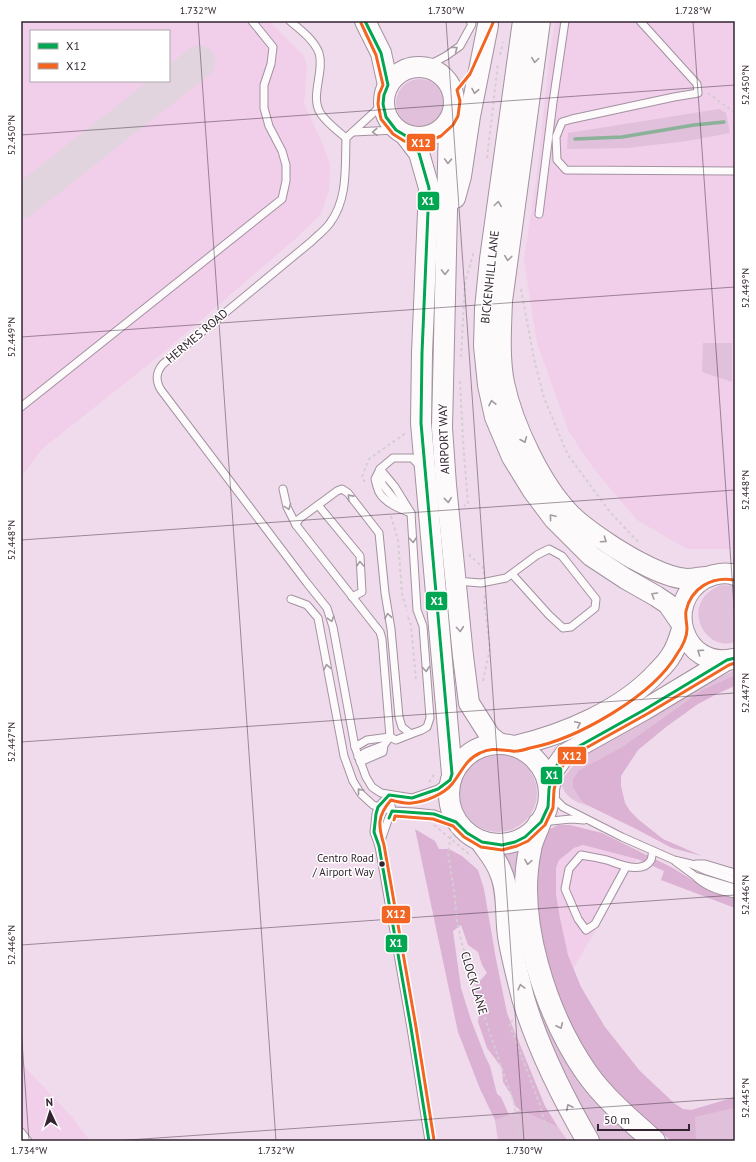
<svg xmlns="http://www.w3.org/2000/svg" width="756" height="1162" font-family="'PT Sans',sans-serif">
	<rect width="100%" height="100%" fill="#f0dbec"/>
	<g fill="#f1ceea" fill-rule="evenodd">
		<path d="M21 21H269L303 55 307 64 304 104 321 140 330 164 329 191 321 214 295 239 159 356 42 449 21 477ZM31 31H169V81H31Z"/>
		<path d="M555 21H735V549H687L637 520 594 469 569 432 537 343 524 260 537 173 550 54Z"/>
		<path d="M583 845 637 859 573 969 568 955 560 918 556 894V868L559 860 574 848Z"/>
		<path d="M21 1063 71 1116 90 1141H21Z"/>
	</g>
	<g fill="#e0c0da">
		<circle cx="420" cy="103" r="24"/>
		<path d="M719 109 726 113 730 133 687 141 628 148 567 149 568 133Z"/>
		<path d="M703 343H732V382L702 372Z"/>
		<path d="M721 585 735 586V642C704 653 678 602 721 585Z"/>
		<path d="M735 670V675L702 690 622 747 579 770 582 803 590 807C576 802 563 797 561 781L577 761 574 756 716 679Z"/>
		<circle cx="498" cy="793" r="39"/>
		<path d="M524 848 548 1010 645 1141H596L579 1113 532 1001 499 853Z"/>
		<path d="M735 1108V1141H696L694 1117Z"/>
		<path d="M520 1110 558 1127 568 1141H498L495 1120Z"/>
	</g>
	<g fill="#dbb2d3">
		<path d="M735 675V686L719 693 698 704 666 727 638 750 621 776V786L625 803 630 811 639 820 663 839 702 856 672 848 636 829 583 803 573 787V779L579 770 622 747 702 690Z"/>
		<path d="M558 825H570L602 833 671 867 709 890 735 897V908L661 880 664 871 637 859 583 845 574 848 559 860 556 868V894L560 918 568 955 581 987 605 1027 640 1071 674 1103 683 1109 691 1110 735 1097V1108L695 1117 696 1141H673L668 1138 637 1113 612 1089 586 1052 561 1011 549 979 533 901 541 838 550 829Z"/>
		<path d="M415 829 435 841 439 849H449L462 856 478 870 484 889 496 959 507 1013 545 1106 558 1127 520 1110 515 1106 512 1096 503 1082 502 1068 487 1048 478 1022 480 1010 475 1000 476 985 487 973 482 965 478 952 468 945 461 925 453 931 461 988 471 1020 485 1056 490 1066 497 1094 501 1097 509 1115 495 1120 480 1089 458 1032Z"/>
	</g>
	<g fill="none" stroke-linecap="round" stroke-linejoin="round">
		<path stroke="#8bb198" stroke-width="3.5" d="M575 139 622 137 694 125 724 122"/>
		<path stroke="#e2d4df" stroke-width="33" d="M21 202 199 62"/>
		<g stroke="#a2929f" stroke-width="9">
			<g id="lane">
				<path d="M290 21C301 30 314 40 319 53 325 72 309 97 321 114 327 123 338 131 346 138"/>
				<path d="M640 21 697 84 698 93 674 97 572 119 562 122 556 137 557 160 566 170 735 171"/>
				<path d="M425 67 446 56 460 46 472 24 470 21"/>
				<path d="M383 104 346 138C345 167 348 199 330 223 325 230 318 235 312 241L163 364C156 372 155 380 161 390L307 583 327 608 333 627 355 747 366 777 372 787 381 793 412 798 438 789 450 780"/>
				<path d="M353 132 396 130"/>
				<path d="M539 214 553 102 565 21"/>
				<path d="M21 407 282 199 286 181V165L282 151 269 126 264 108V85L271 64 273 47 252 21"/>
				<path d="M380 469 375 479C376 483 377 488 379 492 385 503 400 509 411 513"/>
				<path d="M381 470 382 484 394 499 405 508"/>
				<path d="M283 489 287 507 296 525"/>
				<path d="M318 505 360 556 362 592 352 597"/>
				<path d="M456 581 481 583 506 578 537 555 549 549 562 556 596 599 595 608 571 627 563 628 549 615 512 574"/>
				<path d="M291 599 307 605 318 618 344 756 353 781 361 794 373 805 392 811 414 812 434 814 456 822"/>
				<path d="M355 747 367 740 390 737 382 639 380 632 296 525 299 519 337 491 342 489 348 493 379 533 385 593 391 629 399 717 402 727 411 734 422 730 427 727 430 718 423 626 417 610 411 513 395 487 380 469 393 458H412L421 467"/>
				<path d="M358 757 366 752 384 745 390 737 396 740 411 734"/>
				<path d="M360 762 383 752 384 745"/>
				<path d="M549 793 563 807 622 837 674 860 691 864 707 871 735 880"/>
				<path d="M389 795 378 807 376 814 374 832 379 846 411 1028 429 1141"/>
				<path d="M541 822 571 819 584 820"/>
				<path d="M379 846 388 820 392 811 389 795"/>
				<path d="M676 862 695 876 735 888"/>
				<path d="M696 864H705L735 873"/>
				<path d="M626 867 595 924 586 930 578 919 565 889 569 869 581 855C591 857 600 858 610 861 620 865 643 874 651 860 652 858 652 853 653 851"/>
				<path d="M697 878C708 888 721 891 735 894"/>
				<path d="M21 1132 28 1141"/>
			</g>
		</g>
		<g stroke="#a2929f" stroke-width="22">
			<g id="secondary">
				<path d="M365 21 381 53 388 85"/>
				<path d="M523 21 490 259 485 309 484 346 488 385 495 417 512 457 533 491 554 519 591 556 626 579 656 596 668 604 681 623"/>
				<path d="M540 21 502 301C501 328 499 357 504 383 513 425 541 485 571 515 584 528 600 538 615 548 632 559 666 578 687 579 694 579 701 577 708 577"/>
				<circle cx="419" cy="102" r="35"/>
				<path d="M449 122 442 428 446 485 463 656 469 703 490 736 500 744"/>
				<path d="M406 136 419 153 429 188 422 353 421 423 452 774"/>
				<path d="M455 198 461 176 470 116 488 25"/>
				<path d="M733 659C684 670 661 603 705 578 714 574 726 572 735 575"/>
				<circle cx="499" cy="794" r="50"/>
				<path d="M515 746C565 734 623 710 658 671 662 667 667 662 670 657 676 649 679 639 682 629"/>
				<path d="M549 789 553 771 565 754 644 710 727 660"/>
			</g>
		</g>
		<g stroke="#a2929f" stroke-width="24">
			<g id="highway">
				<path d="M539 824C536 833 531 841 530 850 515 920 546 1014 586 1072 604 1098 630 1120 654 1141"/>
				<path d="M482 842C489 852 497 861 501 873 509 892 506 915 509 936 512 956 518 977 523 998 538 1048 562 1096 588 1141"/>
			</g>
		</g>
		<g stroke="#d4ced3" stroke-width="2" stroke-dasharray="3 3" stroke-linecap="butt">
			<path d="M500 55 503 42"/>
			<path d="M708 93 735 113"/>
			<path d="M487 158 498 63"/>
			<path d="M521 289 534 359 544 398 568 455 610 512 639 543"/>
			<path d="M461 357 465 283 474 251"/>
			<path d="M460 381 463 441 468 504 464 506"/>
			<path d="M365 482 362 477 369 459 407 432"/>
			<path d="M391 516 398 540 402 594 407 611"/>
			<path d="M470 554V556L483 567 484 574"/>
			<path d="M408 617 411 625 416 680"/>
			<path d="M483 681 490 648 484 600 486 592"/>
			<path d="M429 782 436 772"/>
			<path d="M434 825 469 854"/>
			<path d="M452 830 448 853 454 890 457 921 462 944 489 1031 514 1103 520 1141"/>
			<path d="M513 1020 509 1023 540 1105 550 1141"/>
		</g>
		<use href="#lane" stroke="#fdfafc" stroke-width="7"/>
		<use href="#secondary" stroke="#fdfafc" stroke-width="20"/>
		<use href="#highway" stroke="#fdfafc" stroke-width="22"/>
		<g stroke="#fff" stroke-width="6">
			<g id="bus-1">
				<path d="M365 21 381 53 388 85 384 95 383 104 386 117 396 130 406 136 419 153 429 188 422 353 421 423 452 774 450 780 438 789 412 798 389 795 378 807 376 814 374 832 379 846 411 1028 429 1141"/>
				<path d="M389 818 392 811 434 814 456 822 467 833 482 842 502 845 515 842 525 837 541 822 548 807 549 789 553 771 565 754 644 710 727 660 735 658"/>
			</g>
		</g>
		<g stroke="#fff" stroke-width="6">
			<g id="bus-2">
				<path d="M361 23 376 55 383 85 379 94 378 104 381 119 393 134 404 141 424 143 441 136 453 125 458 116 460 101 457 90 470 74 493 23"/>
				<path d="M394 820 395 816 433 819 453 826 464 837 481 847 502 850 517 846 528 841 545 825 553 808 554 790 558 773 568 758 647 714 729 665 735 663"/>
				<path d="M434 1140 416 1027 384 845C378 826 377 816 391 800 398 802 405 804 412 803 425 802 444 794 452 784 461 773 466 759 480 753 491 747 500 750 512 751 518 752 524 750 530 748 577 739 653 696 677 654 682 647 687 637 687 629 687 623 685 617 686 611 691 588 712 576 734 580"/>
			</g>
		</g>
		<use href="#bus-1" stroke="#00a651" stroke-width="3"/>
		<use href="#bus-2" stroke="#f26522" stroke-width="3"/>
	</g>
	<defs><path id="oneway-chevron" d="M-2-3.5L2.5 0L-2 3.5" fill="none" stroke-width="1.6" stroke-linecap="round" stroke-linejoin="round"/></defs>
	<g stroke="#a29aa0">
		<use href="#oneway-chevron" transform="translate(455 49) rotate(-37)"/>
		<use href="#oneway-chevron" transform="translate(535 60) rotate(98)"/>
		<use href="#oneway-chevron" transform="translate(475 91) rotate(101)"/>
		<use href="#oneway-chevron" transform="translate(375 132) rotate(177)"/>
		<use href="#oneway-chevron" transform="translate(448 161) rotate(92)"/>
		<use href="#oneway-chevron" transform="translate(498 204) rotate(-82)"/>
		<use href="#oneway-chevron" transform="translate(508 258) rotate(97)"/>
		<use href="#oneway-chevron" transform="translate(445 272) rotate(91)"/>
		<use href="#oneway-chevron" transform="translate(492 403) rotate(-102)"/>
		<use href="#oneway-chevron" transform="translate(524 440) rotate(67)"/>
		<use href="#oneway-chevron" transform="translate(350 497) rotate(-132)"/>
		<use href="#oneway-chevron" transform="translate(448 500) rotate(84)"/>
		<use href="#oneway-chevron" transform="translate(288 507) rotate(69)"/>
		<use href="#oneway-chevron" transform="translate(552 517) rotate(-130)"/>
		<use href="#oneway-chevron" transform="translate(413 540) rotate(86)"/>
		<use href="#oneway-chevron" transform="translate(604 540) rotate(34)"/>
		<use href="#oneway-chevron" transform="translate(360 564) rotate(-93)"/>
		<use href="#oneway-chevron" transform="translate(654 595) rotate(-149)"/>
		<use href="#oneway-chevron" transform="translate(388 616) rotate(-99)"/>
		<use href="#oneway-chevron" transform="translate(331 619) rotate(73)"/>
		<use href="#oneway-chevron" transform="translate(460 629) rotate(85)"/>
		<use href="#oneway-chevron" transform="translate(700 652) rotate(-146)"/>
		<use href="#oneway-chevron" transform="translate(327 667) rotate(-101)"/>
		<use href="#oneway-chevron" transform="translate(426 669) rotate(85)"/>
		<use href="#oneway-chevron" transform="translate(578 724) rotate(-25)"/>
		<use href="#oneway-chevron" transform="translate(360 791) rotate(-128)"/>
		<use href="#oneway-chevron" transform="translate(528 862) rotate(99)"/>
		<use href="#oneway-chevron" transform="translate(521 987) rotate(-104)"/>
		<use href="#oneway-chevron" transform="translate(560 1026) rotate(65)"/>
		<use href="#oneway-chevron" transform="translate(569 1107) rotate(-117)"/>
	</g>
	<path fill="none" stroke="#332430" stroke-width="1" stroke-opacity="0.45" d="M198 21 276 1141M446 21 524 1141M693 21 735 620M21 135 735 85M21 337 735 287M21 540 735 490M21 742 735 693M21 945 735 895M21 1027 29 1141M114 1141 735 1098"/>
	<circle fill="#332430" stroke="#fff" stroke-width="1.5" cx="382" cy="864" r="3.5"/>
	<g text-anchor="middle" stroke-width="3" stroke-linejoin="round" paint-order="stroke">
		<g font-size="11" fill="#332430" stroke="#fff" text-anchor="end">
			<text x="374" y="862">Centro Road<tspan x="374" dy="14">/ Airport Way</tspan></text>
		</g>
		<g font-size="12" fill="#332430" stroke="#fff">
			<text transform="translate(490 277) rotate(-84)" y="4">BICKENHILL LANE</text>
			<text transform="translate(197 336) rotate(-40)" y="4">HERMES ROAD</text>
			<text transform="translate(444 439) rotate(-92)" y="4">AIRPORT WAY</text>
			<text transform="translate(474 983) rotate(73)" y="4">CLOCK LANE</text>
		</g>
	</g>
	<g stroke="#fff" stroke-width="1.5">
		<rect x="406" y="133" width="30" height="19" rx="4" fill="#f26522"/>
		<rect x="417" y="191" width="23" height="20" rx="4" fill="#00a651"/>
		<rect x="425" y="591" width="23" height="20" rx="4" fill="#00a651"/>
		<rect x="557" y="746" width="30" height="19" rx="4" fill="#f26522"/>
		<rect x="540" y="766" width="23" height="19" rx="4" fill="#00a651"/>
		<rect x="381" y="905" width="30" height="19" rx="4" fill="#f26522"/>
		<rect x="385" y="934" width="23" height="19" rx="4" fill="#00a651"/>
	</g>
	<g font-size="11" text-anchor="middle" font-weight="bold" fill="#fff">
		<text x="421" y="147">X12</text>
		<text x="428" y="205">X1</text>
		<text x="437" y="605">X1</text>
		<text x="572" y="760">X12</text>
		<text x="552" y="779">X1</text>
		<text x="396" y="918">X12</text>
		<text x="396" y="947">X1</text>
	</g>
	<rect width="756" height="1162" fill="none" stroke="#ffffff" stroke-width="44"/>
	<rect x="30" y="30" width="140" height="52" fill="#ffffff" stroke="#ada7ac"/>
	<rect x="38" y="43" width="20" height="6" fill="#00a651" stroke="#ada7ac"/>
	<text x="66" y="50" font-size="12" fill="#332430">X1</text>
	<rect x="38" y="63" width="20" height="6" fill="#f26522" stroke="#ada7ac"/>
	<text x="66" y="70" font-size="12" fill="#332430">X12</text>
	<g transform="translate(50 1112) rotate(356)" stroke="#ffffff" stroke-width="3" paint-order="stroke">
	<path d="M0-3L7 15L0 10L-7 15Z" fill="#332430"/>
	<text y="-6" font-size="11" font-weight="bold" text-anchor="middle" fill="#332430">N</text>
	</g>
	<path d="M598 1124v6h91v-6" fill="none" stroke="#332430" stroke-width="2"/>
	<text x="604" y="1124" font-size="12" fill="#332430" stroke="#ffffff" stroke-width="3" paint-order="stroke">50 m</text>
	<rect x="22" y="22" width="712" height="1118" fill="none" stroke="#332430" stroke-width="1.5"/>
	<g font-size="10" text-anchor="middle" fill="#332430">
		<text x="198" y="14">1.732°W</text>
		<text x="446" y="14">1.730°W</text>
		<text x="693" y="14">1.728°W</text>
		<text transform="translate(745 85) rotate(-90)" y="4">52.450°N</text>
		<text transform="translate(11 135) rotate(-90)" y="4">52.450°N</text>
		<text transform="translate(745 288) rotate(-90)" y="4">52.449°N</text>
		<text transform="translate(11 337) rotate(-90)" y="4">52.449°N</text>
		<text transform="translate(745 490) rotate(-90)" y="4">52.448°N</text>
		<text transform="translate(11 540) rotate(-90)" y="4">52.448°N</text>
		<text transform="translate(745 693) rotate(-90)" y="4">52.447°N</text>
		<text transform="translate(11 742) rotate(-90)" y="4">52.447°N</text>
		<text transform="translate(745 895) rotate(-90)" y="4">52.446°N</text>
		<text transform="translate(11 945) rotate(-90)" y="4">52.446°N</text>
		<text transform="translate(745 1098) rotate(-90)" y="4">52.445°N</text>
		<text x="29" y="1154">1.734°W</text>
		<text x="276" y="1154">1.732°W</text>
		<text x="524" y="1154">1.730°W</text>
	</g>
</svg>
